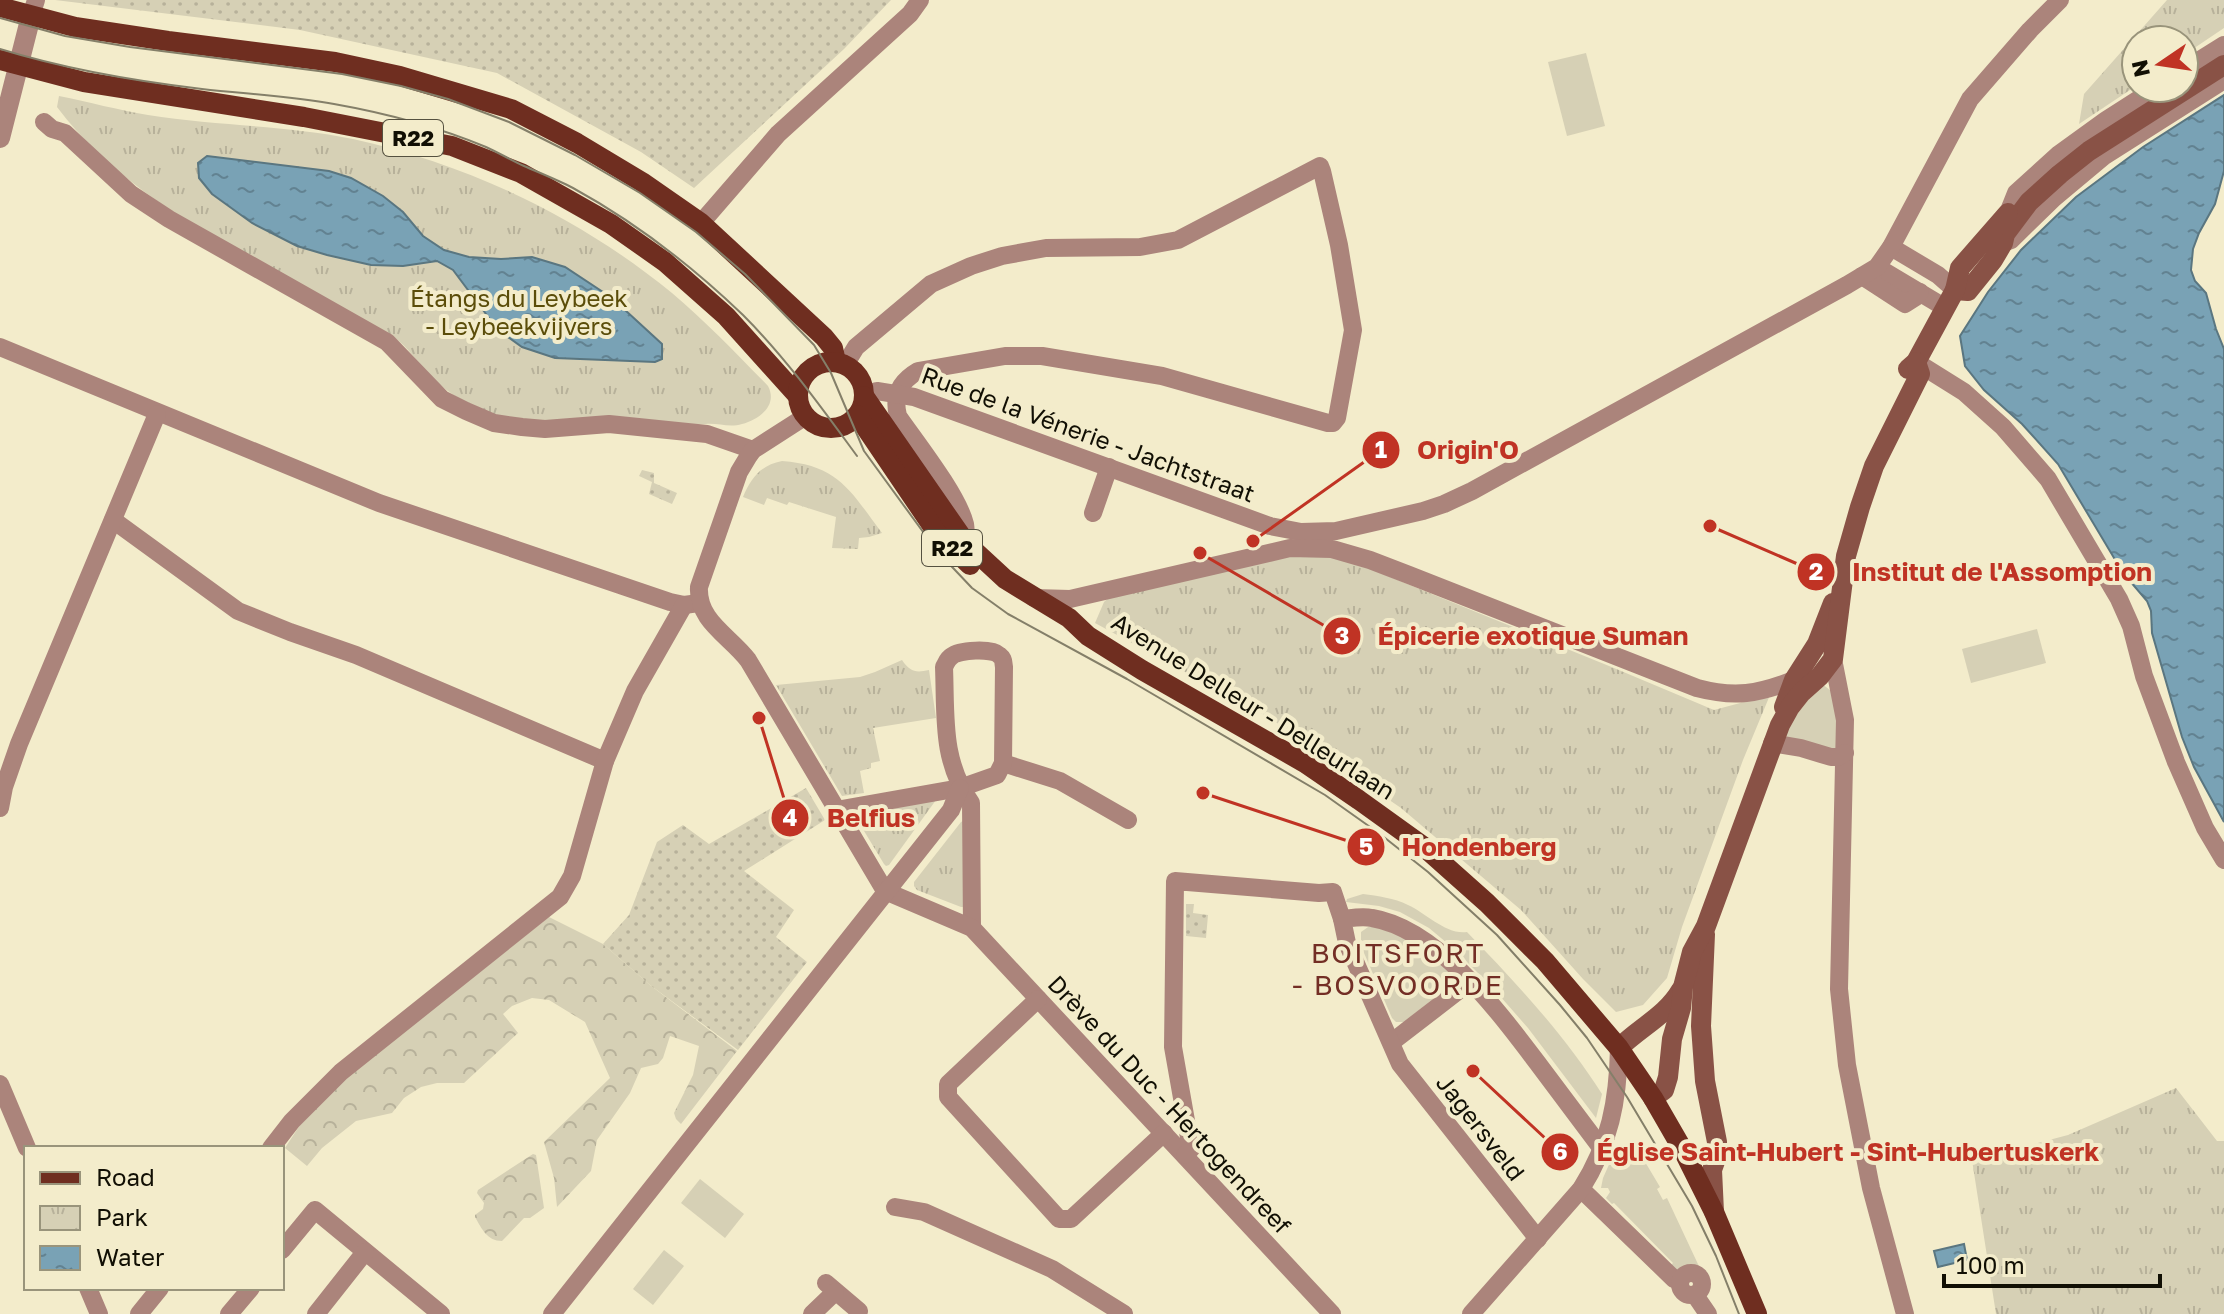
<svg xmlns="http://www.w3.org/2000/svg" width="2224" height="1314" font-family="'Golos Text',sans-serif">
	<defs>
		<pattern id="forest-crowns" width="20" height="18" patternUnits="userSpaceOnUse" patternTransform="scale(2)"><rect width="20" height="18" fill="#d6d0b5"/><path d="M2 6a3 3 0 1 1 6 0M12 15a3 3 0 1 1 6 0" fill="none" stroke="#b7b19a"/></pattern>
		<pattern id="park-tufts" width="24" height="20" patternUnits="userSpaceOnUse" patternTransform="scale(2)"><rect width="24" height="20" fill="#d6d0b5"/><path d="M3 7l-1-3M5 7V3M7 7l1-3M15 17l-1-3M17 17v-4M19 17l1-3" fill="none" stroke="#b7b19a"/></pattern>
		<pattern id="garden-dots" width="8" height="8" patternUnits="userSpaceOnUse" patternTransform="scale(2)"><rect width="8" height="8" fill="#d6d0b5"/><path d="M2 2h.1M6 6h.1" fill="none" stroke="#b7b19a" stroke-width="1.8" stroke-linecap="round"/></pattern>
		<pattern id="water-ripples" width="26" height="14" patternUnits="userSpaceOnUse" patternTransform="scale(2)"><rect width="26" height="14" fill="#79a2b5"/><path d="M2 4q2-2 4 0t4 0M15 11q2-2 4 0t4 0" fill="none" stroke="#628291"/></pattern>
	</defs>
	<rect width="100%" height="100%" fill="#f3eccb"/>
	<g fill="#d6d0b5">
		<path d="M1586 53 1605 126 1567 136 1548 62Z"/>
		<path d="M2037 629 2046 663 1971 683 1962 649Z"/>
		<path d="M1821 683 1831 691 1836 698 1837 747 1833 751 1787 737 1785 730Z"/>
		<path d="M1363 894C1378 896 1394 898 1408 905 1426 913 1446 935 1467 932 1516 983 1564 1034 1602 1094L1596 1118 1528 1028 1492 987 1453 948 1429 928 1400 912 1379 906 1346 902 1347 899Z"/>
		<path d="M1371 925 1417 942 1453 976 1452 984 1404 1022H1396L1392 1018 1361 946V932Z"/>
		<path d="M1632 1140 1660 1187 1657 1189 1663 1200 1667 1198 1704 1277 1694 1269 1674 1270 1670 1266 1673 1263 1614 1203 1612 1204 1606 1198 1610 1192 1608 1188H1601L1603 1178 1616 1149Z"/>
		<path d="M700 1179 744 1214 725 1238 681 1203Z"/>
		<path d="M664 1250 684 1266 653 1305 633 1289Z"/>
	</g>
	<g fill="url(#forest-crowns)">
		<path d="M549 917 603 944 650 985 737 1051 681 1124 676 1119 674 1113 693 1075 699 1046 670 1036 663 1058 658 1064 641 1068 630 1093 597 1140 591 1171 557 1207 554 1178 544 1142 610 1078 585 1022 549 1000 532 998 512 1006 503 1014 518 1033 464 1083H437L421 1087 404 1098 392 1113 356 1121 322 1148 307 1166 285 1148 300 1125 347 1077Z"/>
		<path d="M533 1154 536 1155 544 1208 530 1218H524L502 1241C487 1241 482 1229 475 1217V1215L483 1209 484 1203 477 1193 478 1190Z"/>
	</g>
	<g fill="url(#park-tufts)">
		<path d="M2167 0H2224V28L2184 55V40H2136V86L2079 124 2084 94Z"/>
		<path d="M59 96C89 102 118 110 148 115 216 126 285 125 353 139 470 165 579 217 672 293 706 322 737 354 768 386 778 405 760 419 742 424 730 428 718 423 706 424 670 425 633 423 597 422 560 421 518 425 483 411 462 402 443 389 428 374 417 362 408 347 395 338 378 327 359 318 342 308 241 252 128 201 57 107Z"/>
		<path d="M782 461C839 465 851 492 882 533L869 537 859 538 858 549 832 548 836 517 789 502 787 505 767 498 764 505 743 497C751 478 761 465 782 461Z"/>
		<path d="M1281 553 1336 555 1614 668 1714 710 1770 695 1743 760 1682 927 1667 978 1643 1005 1616 1012 1583 979 1521 910 1401 808 1268 717 1095 623 1104 602 1121 586Z"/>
		<path d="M902 660C910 672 916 673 929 670L936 718 873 728 880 761 871 763V768L860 771 864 793 842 796 776 685 860 677 875 672Z"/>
		<path d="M936 800 889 865 886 866 884 864 855 816Z"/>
		<path d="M963 821V907H961L917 890 914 886V882L961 822Z"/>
		<path d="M2176 1088 2217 1141H2224V1314H1996L1972 1160 2068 1135Z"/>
	</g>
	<g fill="url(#garden-dots)">
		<path d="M55 0H891L844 49 694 188 641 152 497 73 300 30Z"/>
		<path d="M642 470 654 473V483L677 493 672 504 649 494 652 482 639 476Z"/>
		<path d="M806 788 825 820 744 871 794 910 776 937 807 962 738 1050 650 985 603 944 629 915 657 842 683 825 709 844Z"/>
		<path d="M1186 904H1194L1193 913 1208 915 1206 938 1186 936Z"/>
	</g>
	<g fill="url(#water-ripples)" stroke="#5a7680" stroke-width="2">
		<path d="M2224 95V171L2215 204 2199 233 2193 249 2191 270 2195 281 2206 293 2216 329 2224 349V822L2194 767 2182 737 2152 633 2151 611 2147 601 2123 573 2058 464 2022 424 1984 390 1965 366 1960 336 1988 292 2021 250 2076 197 2143 147Z"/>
		<path d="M207 156 329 171 351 178 383 196 403 212 423 236 444 250 469 257 501 259 532 257 565 267 612 298 662 344V359L655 362 555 358 522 347 498 330 453 270 437 261 403 266 371 265 327 255 297 246 252 223 212 194 199 178 198 163Z"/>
		<path d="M1964 1244 1967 1260 1938 1267 1934 1251Z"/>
	</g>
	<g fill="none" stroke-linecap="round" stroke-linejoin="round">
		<g stroke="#ab847b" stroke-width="18">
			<path d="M31 16 36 0"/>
			<path d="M2184 70 2224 45"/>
			<path d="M44 122 52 129 65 133 131 194 169 219 387 342 442 399 466 411 494 423 522 427 545 429 609 424 707 434 753 450"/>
			<path d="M2008 213 2016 193 2059 154 2106 120 2156 88"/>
			<path d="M701 223 778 134 910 14 920 0"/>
			<path d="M2003 243 2011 240 2054 198 2103 157 2224 80"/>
			<path d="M1891 247 1938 275 1955 290"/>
			<path d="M1877 267 1944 307"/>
			<path d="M1862 276 1905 304 1916 297 1920 292"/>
			<path d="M0 347 379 503 670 602 684 605 699 603"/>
			<path d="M1916 362 1964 392 2003 427 2048 479 2119 599 2131 626 2144 676 2176 762 2205 828 2224 860"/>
			<path d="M845 365 856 347 931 284 971 266 1002 256 1046 248 1140 247 1178 240 1320 166 1322 171 1339 245 1353 330 1337 418 1333 423H1328L1162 376 1042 356H1005L918 371C899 382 893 396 898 416 916 442 958 495 965 524 966 530 966 536 966 543"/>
			<path d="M864 396 877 391 914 397 1270 526 1301 532 1336 531 1423 511 1444 504 1472 491 1847 285 1877 267 1891 247 1970 99 2030 30 2060 0"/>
			<path d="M806 416 753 450 748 457 739 472 699 587C697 621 730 636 748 660L885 891"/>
			<path d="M1093 513 1109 467"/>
			<path d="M113 520 238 611 290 632 356 655 605 761"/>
			<path d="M1034 598 1070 599 1290 548 1332 549 1370 560 1409 575 1697 688C1735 698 1758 694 1794 680"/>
			<path d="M1833 659 1845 720 1839 989 1847 1065 1871 1188 1905 1314"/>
			<path d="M1772 743 1801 748 1831 757H1838L1845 753"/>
			<path d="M1003 763 1060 781 1128 820"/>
			<path d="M0 808 4 787 19 744 157 414"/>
			<path d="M836 810 960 788 997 775 1003 763 1004 667C1003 661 1004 659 999 655 992 648 959 650 952 656 947 659 947 662 944 667 946 717 941 760 971 803L972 928"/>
			<path d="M885 891 972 928 1332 1314"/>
			<path d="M1038 999 948 1084V1097L1059 1219H1071L1164 1133"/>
			<path d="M1392 1042 1471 981"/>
			<path d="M0 1084 27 1148"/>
			<path d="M271 1148 292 1121 341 1072 560 897 572 876 605 761 635 691 684 605"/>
			<path d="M1185 1155 1191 1149 1173 1047 1175 881 1319 893 1333 892 1342 919"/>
			<path d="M1581 1189 1674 1279 1680 1281"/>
			<path d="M895 1207 924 1212 1052 1269 1124 1314"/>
			<path d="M1538 1239 1400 1064 1347 943 1342 919C1352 918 1362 916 1372 918 1439 929 1501 1015 1539 1065 1560 1093 1581 1121 1602 1149"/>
			<path d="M282 1250 315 1210 441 1314"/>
			<circle cx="1691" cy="1284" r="11"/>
			<path d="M826 1283 859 1311"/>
			<path d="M88 1288 99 1314"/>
			<path d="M1695 1295 1708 1314"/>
			<path d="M139 1314 160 1288"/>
			<path d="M229 1314 251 1288"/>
			<path d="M316 1314 365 1252"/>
			<path d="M552 1314 951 810 960 788"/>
			<path d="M812 1314 835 1292"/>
			<path d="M1471 1314 1581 1189C1610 1143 1618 1101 1619 1048"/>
		</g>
		<path stroke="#ab847b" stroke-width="20" d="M0 138 31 16"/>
		<g stroke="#895246" stroke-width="20">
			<path d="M1955 290 1968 291 1993 260 2003 243 2005 234 2029 202 2060 174 2089 151 2224 65"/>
			<path d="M1908 369 1916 362 1955 290 1960 268 2008 213"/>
			<path d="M1784 707 1794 680 1817 644 1833 603"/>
			<path d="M1705 934 1701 1026 1705 1081 1717 1142V1156L1712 1170 1714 1212"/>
			<path d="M1619 1048C1640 1027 1666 1016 1681 990"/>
			<path d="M1653 1098 1664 1090 1668 1077 1672 1039 1681 1008 1683 987 1692 952 1706 926 1780 725 1790 707 1801 693 1820 676 1833 659 1846 556 1860 507 1874 466 1920 374 1916 362"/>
		</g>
		<g stroke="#6f2e20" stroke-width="20">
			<path d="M0 7 75 27 168 41 335 62 400 76 511 109 577 143 642 182 701 223 824 337 833 348 836 362"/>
			<path d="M0 60 84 82 304 117 452 146 521 173 611 224 665 262 726 316 798 396"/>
			<circle cx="831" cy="395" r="33"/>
			<path d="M864 396 966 543 1005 579 1069 618 1088 636 1142 670 1305 763 1359 800 1423 846 1487 903 1545 961 1619 1048 1653 1098 1683 1150 1714 1212 1757 1314"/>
			<path d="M857 415 937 533 970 565"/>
		</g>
		<g stroke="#847f69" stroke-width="2">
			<path d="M0 18 65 36 130 47 342 74 401 86 448 99 509 122 575 155 640 193 696 232 745 274 814 345 831 373 864 451 937 551 972 588 1008 614 1127 679 1325 795 1380 834 1428 872 1497 935 1560 1005 1587 1038 1627 1097 1692 1206 1716 1256 1739 1314"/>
			<path d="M0 49C65 69 134 81 202 89 246 94 290 96 334 104 385 113 438 127 486 147 499 153 511 160 524 166 540 173 558 180 573 188 635 222 692 266 743 315 786 358 821 407 857 456"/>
		</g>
	</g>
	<g text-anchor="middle" stroke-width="8" stroke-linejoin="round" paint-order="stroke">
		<g fill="#f3eccb" stroke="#555140" stroke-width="2">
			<rect x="383" y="120" width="60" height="36" rx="6"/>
			<rect x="922" y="530" width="60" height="36" rx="6"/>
		</g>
		<g font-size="22" font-weight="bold" fill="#110f04">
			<text x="413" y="146">R22</text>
			<text x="952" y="556">R22</text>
		</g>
		<g font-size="24" fill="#5b4d09" stroke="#f3eccb">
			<text x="519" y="307">Étangs du Leybeek<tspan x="519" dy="28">- Leybeekvijvers</tspan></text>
		</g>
		<g font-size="24" fill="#110f04" stroke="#f3eccb">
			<text transform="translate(1088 435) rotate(20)" y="8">Rue de la Vénerie - Jachtstraat</text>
			<text transform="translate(1253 707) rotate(32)" y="8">Avenue Delleur - Delleurlaan</text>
			<text transform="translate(1169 1105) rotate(47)" y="8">Drève du Duc - Hertogendreef</text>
			<text transform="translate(1480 1128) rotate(52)" y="8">Jagersveld</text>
		</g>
		<g font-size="28" letter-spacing="2" fill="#732e25" stroke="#f3eccb">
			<text x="1398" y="963">BOITSFORT<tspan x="1398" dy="32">- BOSVOORDE</tspan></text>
		</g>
	</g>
	<path fill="none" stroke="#c03324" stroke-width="3" d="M1253 541L1381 450M1710 526L1816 572M1200 553L1342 636M759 718L790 818M1203 793L1366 847M1473 1071L1560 1152"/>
	<g fill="#c03324" stroke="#f3eccb" stroke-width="3">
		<circle cx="1253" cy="541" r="8"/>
		<circle cx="1710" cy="526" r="8"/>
		<circle cx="1200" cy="553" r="8"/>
		<circle cx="759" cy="718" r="8"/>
		<circle cx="1203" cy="793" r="8"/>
		<circle cx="1473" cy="1071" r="8"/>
		<circle cx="1381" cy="450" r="20"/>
		<circle cx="1816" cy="572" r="20"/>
		<circle cx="1342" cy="636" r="20"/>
		<circle cx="790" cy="818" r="20"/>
		<circle cx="1366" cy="847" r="20"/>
		<circle cx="1560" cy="1152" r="20"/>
	</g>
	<g font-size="24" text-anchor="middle" font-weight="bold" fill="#fff">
		<text x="1381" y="458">1</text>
		<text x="1816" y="580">2</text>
		<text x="1342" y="644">3</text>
		<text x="790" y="826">4</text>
		<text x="1366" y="855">5</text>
		<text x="1560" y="1160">6</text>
	</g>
	<g font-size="26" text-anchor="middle" font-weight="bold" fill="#c03324" stroke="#f3eccb" stroke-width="8" stroke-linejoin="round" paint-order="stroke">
		<text x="1468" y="459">Origin'O</text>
		<text x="2002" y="581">Institut de l'Assomption</text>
		<text x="1533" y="645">Épicerie exotique Suman</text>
		<text x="871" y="827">Belfius</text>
		<text x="1479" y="856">Hondenberg</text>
		<text x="1848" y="1161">Église Saint-Hubert - Sint-Hubertuskerk</text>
	</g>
	<rect x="24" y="1146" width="260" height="144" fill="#f3eccb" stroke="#99947b" stroke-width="2"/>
	<rect x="40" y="1172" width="40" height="12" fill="#6f2e20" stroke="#99947b" stroke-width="2"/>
	<text x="96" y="1186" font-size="24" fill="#110f04">Road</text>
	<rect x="40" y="1206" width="40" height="24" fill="url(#park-tufts)" stroke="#99947b" stroke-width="2"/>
	<text x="96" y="1226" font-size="24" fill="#110f04">Park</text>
	<rect x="40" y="1246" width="40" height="24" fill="url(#water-ripples)" stroke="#99947b" stroke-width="2"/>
	<text x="96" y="1266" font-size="24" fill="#110f04">Water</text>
	<g transform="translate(2160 64) rotate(257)"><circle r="38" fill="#f3eccb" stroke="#99947b" stroke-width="2"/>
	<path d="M0-6L14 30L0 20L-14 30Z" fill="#c03324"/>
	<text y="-12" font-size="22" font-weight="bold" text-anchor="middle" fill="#110f04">N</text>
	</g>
	<path d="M1944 1274v12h216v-12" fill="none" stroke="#110f04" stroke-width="4"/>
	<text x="1956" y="1274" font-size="24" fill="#110f04" stroke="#f3eccb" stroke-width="6" paint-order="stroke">100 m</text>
</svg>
